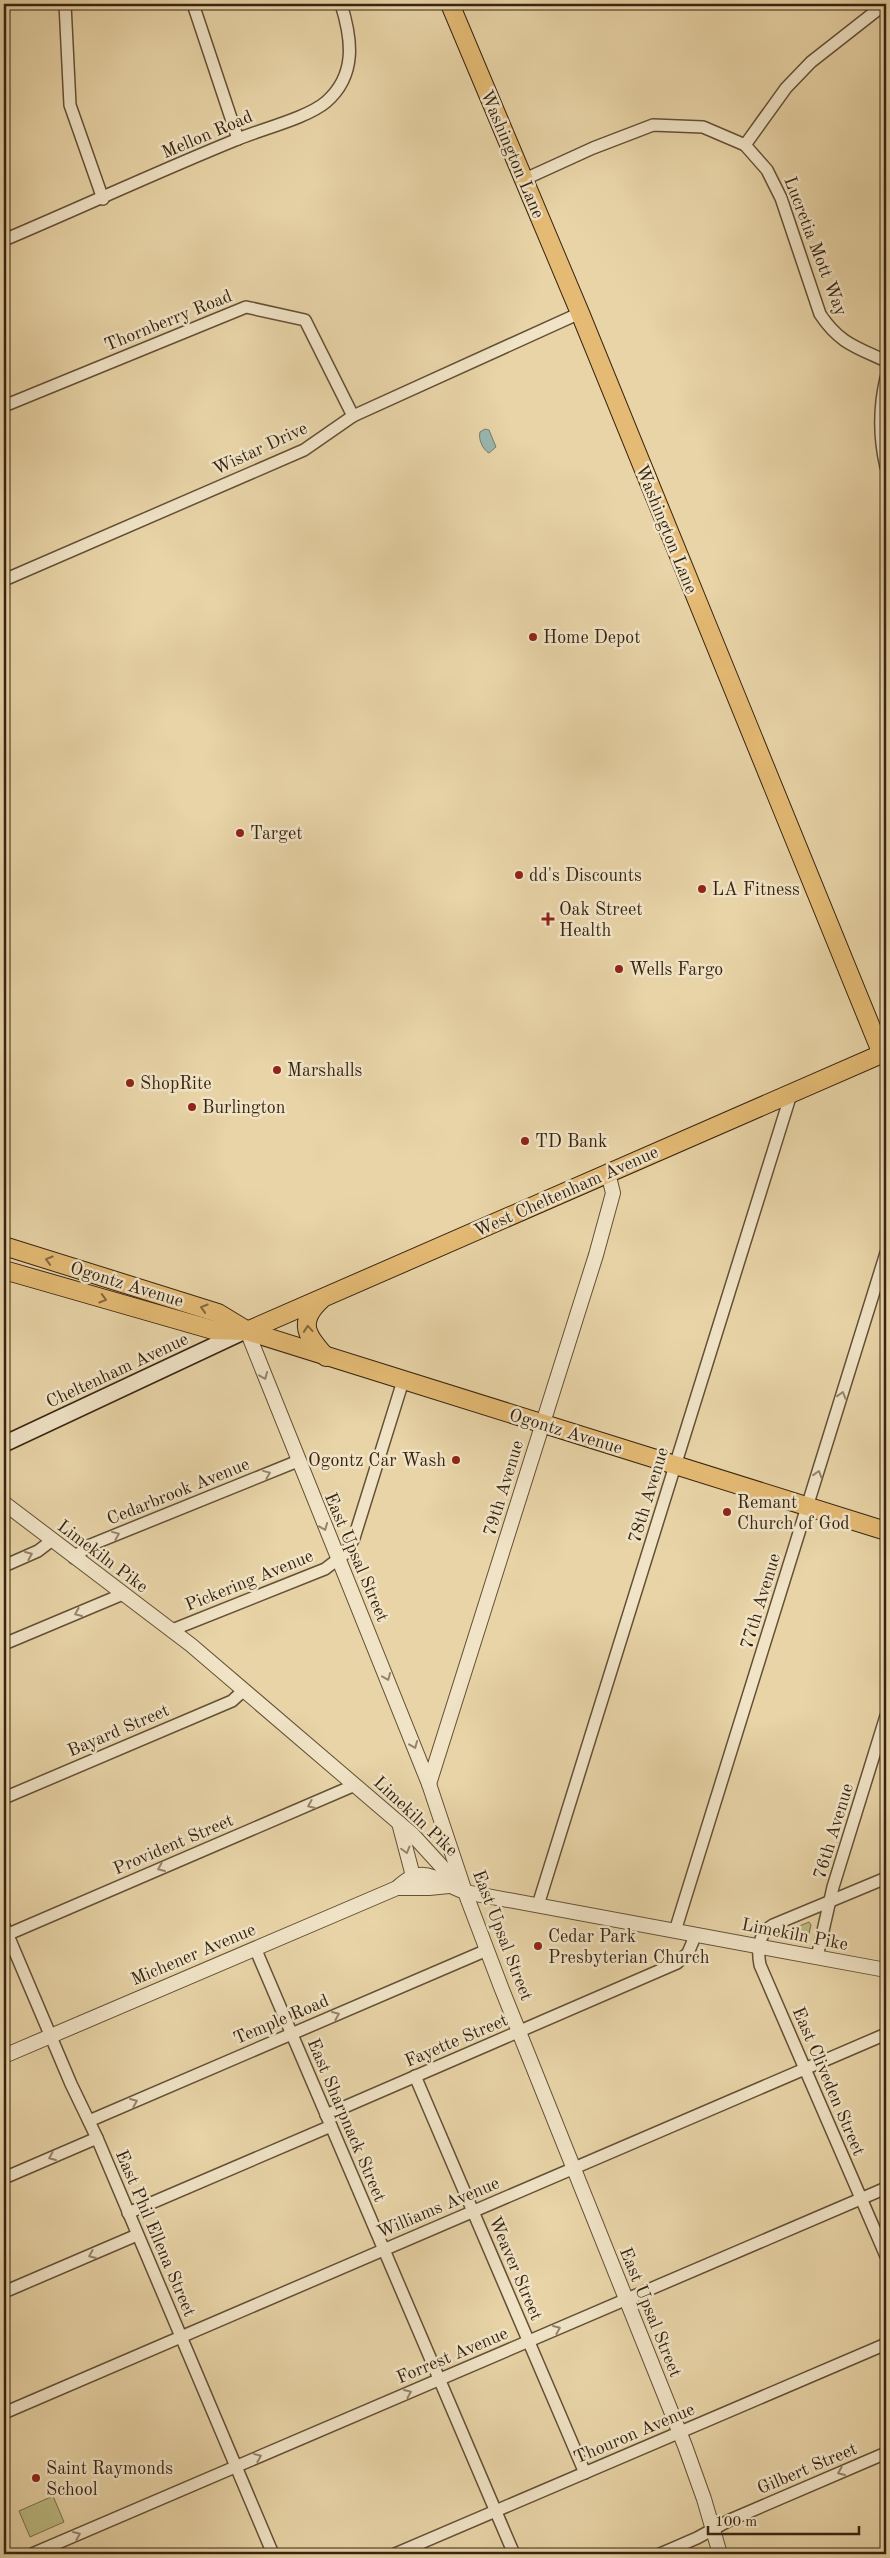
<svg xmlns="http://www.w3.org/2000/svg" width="890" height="2558" font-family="'Old Standard TT',serif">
	<rect width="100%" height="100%" fill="#e8d4a7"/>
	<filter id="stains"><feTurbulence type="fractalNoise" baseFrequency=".004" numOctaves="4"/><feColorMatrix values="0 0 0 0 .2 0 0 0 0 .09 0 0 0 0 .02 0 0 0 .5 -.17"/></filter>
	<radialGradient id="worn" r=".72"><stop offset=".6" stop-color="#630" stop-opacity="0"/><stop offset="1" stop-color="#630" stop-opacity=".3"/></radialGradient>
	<g fill="#bcbb83" stroke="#7a704a">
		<path d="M809 1922 811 1925 807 1942 780 1937V1934Z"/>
		<path d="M53 2496 64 2522 30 2537 19 2511Z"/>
	</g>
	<path fill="#99b7af" stroke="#727c70" d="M485 429 489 430 496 447 489 453C483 450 478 439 480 432Z"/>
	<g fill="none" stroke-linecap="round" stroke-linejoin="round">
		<g stroke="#635036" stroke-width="14">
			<g id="minor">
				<path d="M65 4 70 105 103 199"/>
				<path d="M193 4 238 139"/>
				<path d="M745 145 786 88 811 62 885 4"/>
				<path d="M525 179 593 148 653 125 703 127 745 145 767 170 781 198 820 314C839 343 856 347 886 361"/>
				<path d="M4 240C82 207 159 171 238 139 262 129 307 118 326 102 357 75 352 39 341 4"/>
				<path d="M886 378C879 408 879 437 886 467"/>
				<path d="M4 406 246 307 305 320 353 416"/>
				<path d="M4 580 304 450 353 416 580 313"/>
				<path d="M74 1558 88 1546 298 1461"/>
				<path d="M4 1566 38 1551 51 1541"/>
				<path d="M172 1630 325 1569 346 1553 354 1538 403 1381"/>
				<path d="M4 1644 123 1594"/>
				<path d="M4 1798 232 1701 244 1690"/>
				<path d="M886 1878 773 1925C758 1934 757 1949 760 1965L886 2256"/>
				<path d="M538 1905 791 1094"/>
				<path d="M4 1926 71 2084 97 2138 273 2554"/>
				<path d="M675 1931 886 1253"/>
				<path d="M4 1936 355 1785"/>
				<path d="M255 1948 514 2554"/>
				<path d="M817 1957 833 1887 886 1716"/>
				<path d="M415 2076 585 2473"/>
				<path d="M326 2115 677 1963 688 1953 696 1934"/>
				<path d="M89 2121 487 1950"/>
				<path d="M4 2178 97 2138"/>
				<path d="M128 2213 331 2126"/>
				<path d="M4 2292 137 2235"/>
				<path d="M4 2413 886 2034"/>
				<path d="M32 2554 886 2188"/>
				<path d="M395 2554 886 2344"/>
				<path d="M660 2554 697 2538 730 2520 886 2453"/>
			</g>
		</g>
		<g stroke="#635036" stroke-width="16">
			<g id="tertiary">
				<path d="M247 1331 429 1784 465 1892 501 1987 685 2446 704 2499 720 2554"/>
				<path d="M4 1503 191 1645 412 1834 465 1892 886 1970"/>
				<path d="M429 1784 596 1255 613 1193 608 1173"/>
				<path d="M399 1823 413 1876"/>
				<path d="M397 1888H429L449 1886"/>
				<path d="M4 2056 397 1888C423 1863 433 1879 460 1890"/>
			</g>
		</g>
		<g stroke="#372411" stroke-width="18">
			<path id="secondary" d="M4 1444 245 1331"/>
		</g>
		<g stroke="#372411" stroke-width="20">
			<g id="primary">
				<path d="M450 4 580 313 882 1054"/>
				<path d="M247 1331 886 1531"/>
			</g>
		</g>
		<g stroke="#372411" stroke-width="20">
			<g id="trunk">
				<path d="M4 1246 218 1313 246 1330"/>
				<path d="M4 1270 213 1330 247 1331 886 1052"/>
				<path d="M321 1300C296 1323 308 1337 326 1357"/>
			</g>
		</g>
		<use href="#minor" stroke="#f0e3c6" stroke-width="11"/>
		<use href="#tertiary" stroke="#f0e3c6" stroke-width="14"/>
		<use href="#secondary" stroke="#f0e3c6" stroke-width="15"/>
		<use href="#primary" stroke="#e4ba74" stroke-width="18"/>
		<use href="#trunk" stroke="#e4ba74" stroke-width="18"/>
	</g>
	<defs><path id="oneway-chevron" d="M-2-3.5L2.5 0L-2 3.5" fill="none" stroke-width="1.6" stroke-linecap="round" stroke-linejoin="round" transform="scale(1.25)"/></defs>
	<g stroke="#85683e">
		<use href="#oneway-chevron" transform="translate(49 1260) rotate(-163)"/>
		<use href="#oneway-chevron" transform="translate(103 1299) rotate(16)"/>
		<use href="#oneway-chevron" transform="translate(204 1308) rotate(-163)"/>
		<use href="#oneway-chevron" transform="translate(308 1329) rotate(-95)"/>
	</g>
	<g stroke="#94846c">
		<use href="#oneway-chevron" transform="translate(264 1376) rotate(68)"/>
		<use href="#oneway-chevron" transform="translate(842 1395) rotate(-73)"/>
		<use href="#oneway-chevron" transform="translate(267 1474) rotate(-22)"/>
		<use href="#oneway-chevron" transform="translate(818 1474) rotate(-73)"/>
		<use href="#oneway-chevron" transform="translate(324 1527) rotate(68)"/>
		<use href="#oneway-chevron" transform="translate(116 1535) rotate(-22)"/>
		<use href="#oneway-chevron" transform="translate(29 1555) rotate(-23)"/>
		<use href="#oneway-chevron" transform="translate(78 1613) rotate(157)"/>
		<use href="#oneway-chevron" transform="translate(387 1677) rotate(68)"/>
		<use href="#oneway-chevron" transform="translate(414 1745) rotate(68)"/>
		<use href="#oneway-chevron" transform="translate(311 1805) rotate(157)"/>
		<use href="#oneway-chevron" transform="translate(406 1850) rotate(75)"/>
		<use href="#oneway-chevron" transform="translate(161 1868) rotate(157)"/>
		<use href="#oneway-chevron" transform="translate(336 2015) rotate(-23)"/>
		<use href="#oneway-chevron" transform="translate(134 2102) rotate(-23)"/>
		<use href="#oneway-chevron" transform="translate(52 2157) rotate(157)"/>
		<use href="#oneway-chevron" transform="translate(92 2255) rotate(157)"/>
		<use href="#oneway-chevron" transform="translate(557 2329) rotate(-23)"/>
		<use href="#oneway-chevron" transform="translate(408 2393) rotate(-23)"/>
		<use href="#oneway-chevron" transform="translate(258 2457) rotate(-23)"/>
		<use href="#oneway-chevron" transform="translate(841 2472) rotate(157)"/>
		<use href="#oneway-chevron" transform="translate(77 2535) rotate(-23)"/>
	</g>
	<g fill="#8f2418" stroke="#f0e3c6" stroke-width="2">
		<circle cx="533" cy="637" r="5"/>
		<circle cx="240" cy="833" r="5"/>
		<circle cx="519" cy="875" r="5"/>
		<circle cx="702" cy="889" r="5"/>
		<path d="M545.5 911.5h5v5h5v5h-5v5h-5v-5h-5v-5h5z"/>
		<circle cx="619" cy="969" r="5"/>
		<circle cx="277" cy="1070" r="5"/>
		<circle cx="130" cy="1083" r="5"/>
		<circle cx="192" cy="1107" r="5"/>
		<circle cx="525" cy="1141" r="5"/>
		<circle cx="456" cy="1460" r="5"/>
		<circle cx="727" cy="1512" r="5"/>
		<circle cx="538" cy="1946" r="5"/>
		<circle cx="36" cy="2478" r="5"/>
	</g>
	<g text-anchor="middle" stroke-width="5" stroke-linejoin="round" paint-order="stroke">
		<g font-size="18" fill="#372411" stroke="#f0e3c6">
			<text transform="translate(207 134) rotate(-23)" y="6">Mellon Road</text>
			<text transform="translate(513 154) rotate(67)" y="6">Washington Lane</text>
			<text transform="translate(816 246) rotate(69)" y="6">Lucretia Mott Way</text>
			<text transform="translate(168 320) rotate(-22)" y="6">Thornberry Road</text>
			<text transform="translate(260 448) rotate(-25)" y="6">Wistar Drive</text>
			<text transform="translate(667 529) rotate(68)" y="6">Washington Lane</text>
			<text transform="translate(566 1191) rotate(-24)" y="6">West Cheltenham Avenue</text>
			<text transform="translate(127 1284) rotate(17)" y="6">Ogontz Avenue</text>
			<text transform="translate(117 1370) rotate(-25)" y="6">Cheltenham Avenue</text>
			<text transform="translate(566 1431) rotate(17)" y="6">Ogontz Avenue</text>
			<text transform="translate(503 1488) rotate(-73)" y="6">79th Avenue</text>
			<text transform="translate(178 1491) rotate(-22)" y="6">Cedarbrook Avenue</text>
			<text transform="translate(648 1495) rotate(-73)" y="6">78th Avenue</text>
			<text transform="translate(103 1556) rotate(37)" y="6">Limekiln Pike</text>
			<text transform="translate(357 1557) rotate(67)" y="6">East Upsal Street</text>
			<text transform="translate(249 1580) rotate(-22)" y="6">Pickering Avenue</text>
			<text transform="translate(760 1601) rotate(-73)" y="6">77th Avenue</text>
			<text transform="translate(118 1730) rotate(-23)" y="6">Bayard Street</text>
			<text transform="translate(416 1816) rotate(43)" y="6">Limekiln Pike</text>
			<text transform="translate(833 1831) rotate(-73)" y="6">76th Avenue</text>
			<text transform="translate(173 1844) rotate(-23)" y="6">Provident Street</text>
			<text transform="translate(795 1934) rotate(11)" y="6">Limekiln Pike</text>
			<text transform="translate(503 1935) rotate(69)" y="6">East Upsal Street</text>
			<text transform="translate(193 1954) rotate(-23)" y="6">Michener Avenue</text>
			<text transform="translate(281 2019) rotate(-23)" y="6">Temple Road</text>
			<text transform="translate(456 2040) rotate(-23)" y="6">Fayette Street</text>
			<text transform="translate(829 2081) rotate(67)" y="6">East Cliveden Street</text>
			<text transform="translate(347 2120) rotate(67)" y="6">East Sharpnack Street</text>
			<text transform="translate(438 2207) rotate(-23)" y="6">Williams Avenue</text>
			<text transform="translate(156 2233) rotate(67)" y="6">East Phil Ellena Street</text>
			<text transform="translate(516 2268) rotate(67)" y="6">Weaver Street</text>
			<text transform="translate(651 2312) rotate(68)" y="6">East Upsal Street</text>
			<text transform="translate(452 2355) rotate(-23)" y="6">Forrest Avenue</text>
			<text transform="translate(634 2433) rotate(-23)" y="6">Thouron Avenue</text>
			<text transform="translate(807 2468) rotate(-23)" y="6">Gilbert Street</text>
		</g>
		<g font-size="18" fill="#372411" stroke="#f0e3c6" text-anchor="start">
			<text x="543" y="643">Home Depot</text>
			<text x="250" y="839">Target</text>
			<text x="529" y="881">dd's Discounts</text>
			<text x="712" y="895">LA Fitness</text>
			<text x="559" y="915">Oak Street<tspan x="559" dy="21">Health</tspan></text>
			<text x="629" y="975">Wells Fargo</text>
			<text x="287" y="1076">Marshalls</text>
			<text x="140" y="1089">ShopRite</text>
			<text x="202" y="1113">Burlington</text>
			<text x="535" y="1147">TD Bank</text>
			<text x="446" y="1466" text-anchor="end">Ogontz Car Wash</text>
			<text x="737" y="1508">Remant<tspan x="737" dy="21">Church of God</tspan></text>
			<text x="548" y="1942">Cedar Park<tspan x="548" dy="21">Presbyterian Church</tspan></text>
			<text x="46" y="2474">Saint Raymonds<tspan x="46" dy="21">School</tspan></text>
		</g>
	</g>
	<rect width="890" height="2558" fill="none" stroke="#e8d4a7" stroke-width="20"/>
	<rect x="5" y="5" width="880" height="2548" fill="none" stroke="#372411" stroke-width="2.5"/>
	<rect x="10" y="10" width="870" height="2538" fill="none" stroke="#372411"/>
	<path d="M708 2526v8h151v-8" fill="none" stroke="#372411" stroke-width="2.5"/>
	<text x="715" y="2526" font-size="15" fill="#372411" stroke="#f0e3c6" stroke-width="4" paint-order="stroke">100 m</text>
	<rect width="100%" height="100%" filter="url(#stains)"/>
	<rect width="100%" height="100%" fill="url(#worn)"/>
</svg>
